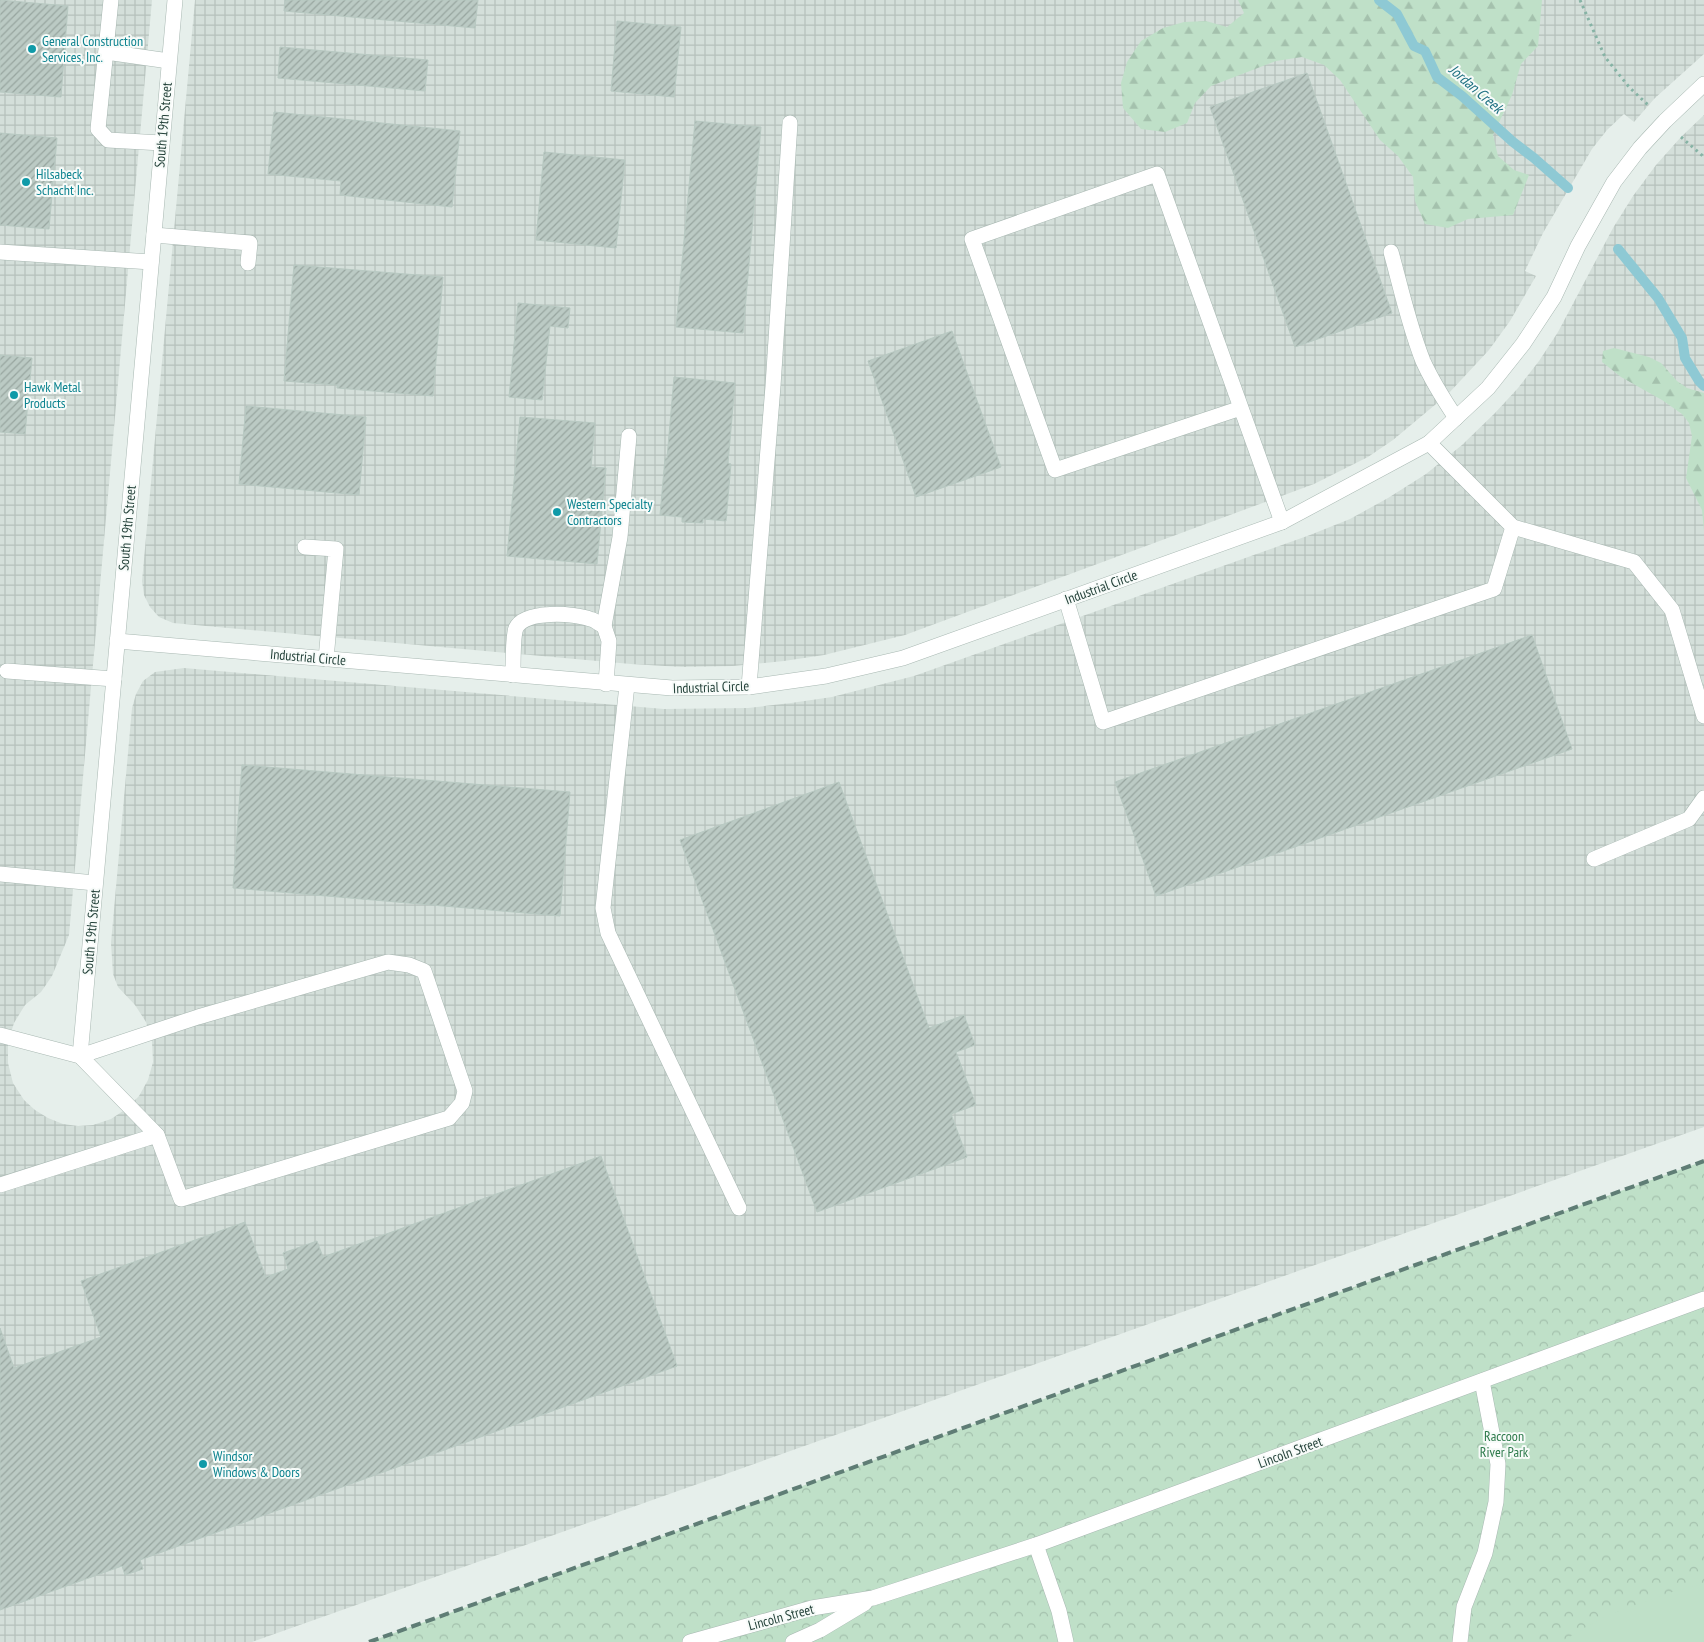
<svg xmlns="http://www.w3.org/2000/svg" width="1704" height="1642" font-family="'PT Sans Narrow',sans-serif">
	<defs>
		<pattern id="industrial-grid" width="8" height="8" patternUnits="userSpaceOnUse" patternTransform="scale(1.25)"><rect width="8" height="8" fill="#d4dfda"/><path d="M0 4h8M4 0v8" fill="none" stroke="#b6c1bc"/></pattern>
		<pattern id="forest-firs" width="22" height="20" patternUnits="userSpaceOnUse" patternTransform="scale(1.25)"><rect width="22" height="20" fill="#bfe0c8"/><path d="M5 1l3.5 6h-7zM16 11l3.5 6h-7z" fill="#a4c1ad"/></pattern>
		<pattern id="park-crowns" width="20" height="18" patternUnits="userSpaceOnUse" patternTransform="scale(1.25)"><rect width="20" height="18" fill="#bfe0c8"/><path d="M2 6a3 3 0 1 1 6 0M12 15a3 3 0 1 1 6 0" fill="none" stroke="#a4c1ad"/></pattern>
		<pattern id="building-hatch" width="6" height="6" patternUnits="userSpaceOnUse" patternTransform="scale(1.25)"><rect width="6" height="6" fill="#bbcac4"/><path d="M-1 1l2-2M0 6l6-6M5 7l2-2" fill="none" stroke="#98a6a0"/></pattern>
	</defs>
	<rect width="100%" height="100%" fill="#e6efeb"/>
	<g fill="url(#industrial-grid)">
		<path d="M0 0H152L69 935 52 976 41 992 25 1005 14 1023 8 1042V1063L13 1083 24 1100 35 1110 48 1118 63 1124 78 1126 93 1125 111 1119 126 1109 139 1096 148 1080 153 1062 152 1041 146 1022 135 1005 118 987 113 974 111 943 132 708 136 694 143 681 155 672 184 668 664 709 748 708 791 703 832 697 914 676 1310 535 1350 519 1388 498 1426 474 1462 445 1495 413 1518 388 1539 361 1558 332 1613 228 1633 196 1656 165 1681 137 1704 115V1127L252 1642H0Z"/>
		<path d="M195 0H1704V54L1655 98 1634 122 1624 114 1607 130 1592 149 1543 233 1525 271 1536 276 1510 321 1489 350 1448 394 1393 440 1368 457 1314 484 905 635 824 655 784 661 733 666 682 667 631 664 173 623 159 617 150 607 144 595 142 581Z"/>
	</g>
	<g fill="url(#forest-firs)">
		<path d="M1238 0H1542L1538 46 1521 64 1512 95 1493 135 1498 156 1514 170 1529 175 1513 215 1468 219 1448 228 1425 224 1415 201 1413 177 1398 156 1380 140 1340 80 1324 65 1302 57 1276 61 1211 86 1195 103 1187 123 1165 132 1141 129 1123 108 1121 83 1127 62 1141 41 1163 28 1184 22 1206 21 1227 27 1244 13Z"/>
		<path d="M1614 348 1649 357 1661 363 1677 381 1687 388 1704 393V531L1702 510 1686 478 1692 436 1689 423 1682 414 1662 400 1621 377 1602 362 1603 351Z"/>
	</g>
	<path fill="url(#park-crowns)" d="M1704 1161V1642H369Z"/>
	<path fill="#bfe0c8" d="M1704 1584V1642H1561L1605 1616 1675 1591Z"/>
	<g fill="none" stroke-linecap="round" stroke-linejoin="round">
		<g stroke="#8ec9d4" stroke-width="10">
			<path d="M1379 0 1397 14 1414 46 1425 51 1437 77 1462 96 1513 142 1534 158 1568 188"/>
			<path d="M1618 249 1658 298 1682 338 1685 358 1699 381 1704 386"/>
		</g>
	</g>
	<g fill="url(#building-hatch)" stroke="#b8c9c2">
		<path d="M0 0 68 6 61 97 0 92Z"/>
		<path d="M285 0H478L475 28 284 11Z"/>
		<path d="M617 21 681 27 674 97 611 91Z"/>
		<path d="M280 47 428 60 425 91 278 78Z"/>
		<path d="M1307 73 1392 313 1295 347 1210 107Z"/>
		<path d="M274 112 460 131 452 207 340 195 341 181 268 174Z"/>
		<path d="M695 121 761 127 743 333 676 327Z"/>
		<path d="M0 133 57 138 49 229 0 225Z"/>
		<path d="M544 152 625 160 616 248 536 240Z"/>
		<path d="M294 265 443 277 433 396 337 388V385L284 381Z"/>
		<path d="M518 303 570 308 568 328 550 326 542 400 509 397Z"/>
		<path d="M952 331 1001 467 916 497 868 361Z"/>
		<path d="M0 355 32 358 25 434 0 432Z"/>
		<path d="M674 377 735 383 728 463 731 464 726 521 703 519V523L682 522V517L660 515 665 458H667Z"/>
		<path d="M246 406 366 417 359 495 239 484Z"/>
		<path d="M520 417 595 423 591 467 606 468 597 564 507 556Z"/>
		<path d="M1532 635 1572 749 1156 896 1115 782Z"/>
		<path d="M242 765 570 792 560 916 233 888Z"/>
		<path d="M839 782 929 1028 964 1015 975 1045 956 1052 976 1105 951 1114 967 1157 817 1212 680 840Z"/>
		<path d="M601 1156 677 1366 140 1560 143 1569 125 1575 122 1566 0 1610V1328L14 1368 101 1337 81 1281 245 1222 266 1277 288 1269 283 1253 317 1241 323 1257Z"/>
	</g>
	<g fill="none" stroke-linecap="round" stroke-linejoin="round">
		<g stroke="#a8b8b2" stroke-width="16">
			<g id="lane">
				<path d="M111 0 98 129 108 140 162 143"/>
				<path d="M106 52 169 61"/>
				<path d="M154 235 250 243 248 263"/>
				<path d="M0 252 151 262"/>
				<path d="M1391 252C1401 288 1409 326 1423 361 1432 381 1444 400 1456 418"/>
				<path d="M1241 408 1055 470 972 239 1157 174C1199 290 1241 406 1282 522"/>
				<path d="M1429 443 1513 527 1634 562 1672 610 1704 716"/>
				<path d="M305 547 336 549 326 659"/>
				<path d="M1066 599 1103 722 1494 589 1513 527"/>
				<path d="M604 626 620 537 629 436"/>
				<path d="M7 671 114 679"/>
				<path d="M513 675C513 666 513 635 516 628 525 610 574 613 590 619 595 620 599 624 604 626L609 641 606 684"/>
				<path d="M627 685 603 908 608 933 739 1208"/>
				<path d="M749 687 773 386 790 123"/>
				<path d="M1594 859 1689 819 1704 798"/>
				<path d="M0 874 95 883"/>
				<path d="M0 1035 80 1056 157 1135 0 1185"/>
				<path d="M80 1056 198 1017 388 962 409 965 424 971 465 1091 462 1103 449 1118 181 1199 157 1135"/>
				<path d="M1036 1545 1059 1611 1066 1642"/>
				<path d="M1460 1642 1464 1607 1485 1553 1496 1502 1498 1464 1482 1381"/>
			</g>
		</g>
		<g stroke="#a8b8b2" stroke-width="16">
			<g id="street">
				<path d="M117 641 672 688 749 687 826 676 903 658 1282 522 1429 443 1488 388 1523 344 1554 297 1578 246 1614 182 1640 148 1665 121 1704 84"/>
				<path d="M80 1056 175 0"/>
				<path d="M690 1642 812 1608 873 1598 1036 1545 1704 1299"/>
				<path d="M793 1642 820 1630 865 1603"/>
			</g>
		</g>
		<g stroke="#86b3a5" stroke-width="3" stroke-dasharray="2.5 4" stroke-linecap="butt">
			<path d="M1580 0 1605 57 1629 87 1648 105"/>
			<path d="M1681 137 1704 157"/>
		</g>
		<use href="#lane" stroke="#fff" stroke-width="15"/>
		<use href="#street" stroke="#fff" stroke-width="15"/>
		<path stroke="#5f7d75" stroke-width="4" stroke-dasharray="10 5" stroke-linecap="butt" d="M369 1642 1704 1161"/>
	</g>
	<g fill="#0f9aa8" stroke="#f7fbf9" stroke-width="2">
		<circle cx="32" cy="49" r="5"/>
		<circle cx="26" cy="182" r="5"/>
		<circle cx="14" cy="395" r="5"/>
		<circle cx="557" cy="512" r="5"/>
		<circle cx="203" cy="1464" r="5"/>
	</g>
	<g text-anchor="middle" stroke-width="4" stroke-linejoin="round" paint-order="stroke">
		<g font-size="14" fill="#0d838f" stroke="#f7fbf9" text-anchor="start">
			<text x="42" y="46">General Construction<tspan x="42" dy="16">Services, Inc.</tspan></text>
			<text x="36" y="179">Hilsabeck<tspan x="36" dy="16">Schacht Inc.</tspan></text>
			<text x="24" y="392">Hawk Metal<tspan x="24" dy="16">Products</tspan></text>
			<text x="567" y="509">Western Specialty<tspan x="567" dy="16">Contractors</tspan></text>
			<text x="213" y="1461">Windsor<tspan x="213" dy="16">Windows &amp; Doors</tspan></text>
		</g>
		<g font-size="14" fill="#24423a" stroke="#f7fbf9">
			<text transform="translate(163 125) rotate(-85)" y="5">South 19th Street</text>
			<text transform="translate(127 528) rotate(-85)" y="5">South 19th Street</text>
			<text transform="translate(1101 587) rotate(-20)" y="5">Industrial Circle</text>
			<text transform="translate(308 657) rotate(5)" y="5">Industrial Circle</text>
			<text transform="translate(711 687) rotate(-2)" y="5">Industrial Circle</text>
			<text transform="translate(91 932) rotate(-85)" y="5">South 19th Street</text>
			<text transform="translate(1290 1452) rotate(-20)" y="5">Lincoln Street</text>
			<text transform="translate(781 1617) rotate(-15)" y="5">Lincoln Street</text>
		</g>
		<g font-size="14" fill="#2d7a4b" stroke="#f7fbf9">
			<text x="1504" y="1441">Raccoon<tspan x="1504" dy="16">River Park</tspan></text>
		</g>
		<g font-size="15" font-style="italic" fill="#1c6f80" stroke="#f7fbf9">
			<text transform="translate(1476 89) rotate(41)" y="5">Jordan Creek</text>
		</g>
	</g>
</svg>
